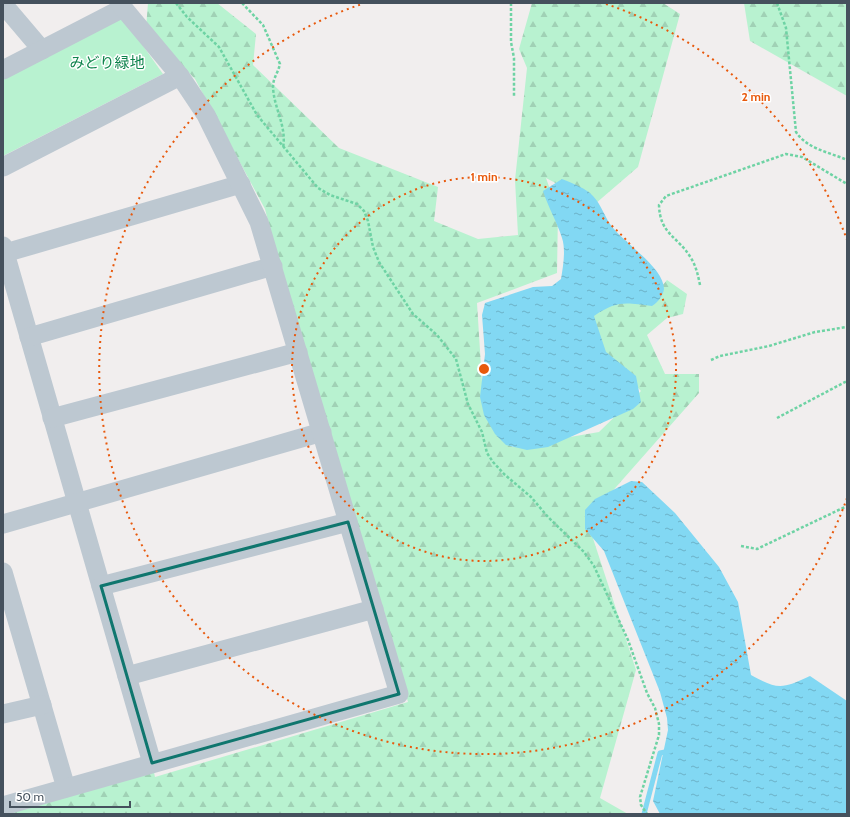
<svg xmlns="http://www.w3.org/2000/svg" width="850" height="817" font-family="Cabin,'Noto Sans JP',sans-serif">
	<defs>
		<pattern id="forest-firs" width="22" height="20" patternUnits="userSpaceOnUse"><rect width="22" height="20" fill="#b8f2d0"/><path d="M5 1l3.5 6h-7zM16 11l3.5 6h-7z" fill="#a0d1b5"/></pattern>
		<pattern id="water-ripples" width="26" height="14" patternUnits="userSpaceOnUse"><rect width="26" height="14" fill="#82d8f3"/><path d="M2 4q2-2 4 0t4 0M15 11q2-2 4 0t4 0" fill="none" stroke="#6cb2c8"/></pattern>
	</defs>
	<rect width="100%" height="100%" fill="#f1eeee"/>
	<g fill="url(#forest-firs)">
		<path d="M148 3H217L256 34 253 65 339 148 438 187 434 221 478 239 518 235 515 180 527 68 519 49 532 3H663L680 14 638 167 595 204 546 178 558 212 557 273 477 303 482 382 512 447 599 432 641 391 604 353 591 313 620 298H652L667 280 687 294 683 314 667 318 647 335 665 374H699V393L587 520 636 670 600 798 628 814H3L152 763 155 777 408 702 276 252 265 209 195 79 146 28Z"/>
		<path d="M744 3H847V96L750 41Z"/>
	</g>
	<path fill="#b8f2d0" d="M122 16 163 74 3 156V79Z"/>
	<g fill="url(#water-ripples)">
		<path d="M562 179C572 183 582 187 590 193 600 202 603 213 610 224 622 242 664 267 664 289 663 296 658 302 652 306 625 303 618 300 594 316L606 352 636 376 641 402 633 409 548 447 527 450 506 445 495 434 484 415 480 397 485 354 482 315 485 303 533 287 552 286 561 279C563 267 566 250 562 238 557 222 548 207 543 191Z"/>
		<path d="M631 481 642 482 675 513 719 567 738 602 751 675C778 690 782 689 810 676L847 701V814H660L653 801 668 730 667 718 660 692 604 551 585 529V510L595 499Z"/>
	</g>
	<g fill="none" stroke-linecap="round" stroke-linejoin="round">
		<path stroke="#82d8f3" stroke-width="5" d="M644 814 660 753 670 751"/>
		<g stroke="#6ed3a4" stroke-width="2.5" stroke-dasharray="3 2" stroke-linecap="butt">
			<path d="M176 3 187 17 219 47 257 115 318 188 330 195 357 204 364 211 368 221 373 247 379 262 413 314 437 335 456 359 468 404 482 432 487 453 493 462 504 474 531 497 548 517 584 552 594 566 628 640 647 693 655 708 659 724V735L640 797 641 805 647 814"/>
			<path d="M242 3 263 25 280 64C278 73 273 78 273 87 274 109 287 126 283 148"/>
			<path d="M511 3V42L514 58V96"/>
			<path d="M777 3 786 28 796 132C807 149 829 152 847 160"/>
			<path d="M700 285C698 275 696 266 691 258 678 236 660 235 659 205L666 196 786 154 802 157 847 184"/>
			<path d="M711 360 720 356 769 346 815 332 847 327"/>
			<path d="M777 418 847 381"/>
			<path d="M741 546 757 549 847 506"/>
		</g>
		<g stroke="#bdc8d1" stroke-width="19">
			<path d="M3 4 42 50"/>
			<path d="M3 70 123 8"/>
			<path d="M3 167 180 76"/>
			<path d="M3 246 152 763"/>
			<path d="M5 253 241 184"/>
			<path d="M29 337 273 266"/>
			<path d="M52 418 298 352"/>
			<path d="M3 524 322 432"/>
			<path d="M3 572 66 788"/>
			<path d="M101 586 348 522"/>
			<path d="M127 676 374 609"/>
			<path d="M3 714 42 705"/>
			<path d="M3 806 399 694 259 222 206 115 180 76 119 3"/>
		</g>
	</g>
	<path fill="none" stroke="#0f766e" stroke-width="3" stroke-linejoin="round" d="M348 522 399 694 152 763 101 586Z"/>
	<g fill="none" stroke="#e8590c" stroke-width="2" stroke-dasharray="2 4">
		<circle cx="484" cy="369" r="192"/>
		<path d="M847 498A385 385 0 1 1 362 4M606 4A385 385 0 0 1 847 240"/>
	</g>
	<g text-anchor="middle" stroke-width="3" stroke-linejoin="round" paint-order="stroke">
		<g font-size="15" fill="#0f844d" stroke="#fff">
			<text x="107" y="68">みどり緑地</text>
		</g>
	</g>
	<circle cx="484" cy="369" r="6" fill="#e8590c" stroke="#fff" stroke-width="2"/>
	<g font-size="12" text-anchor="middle" font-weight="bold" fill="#e8590c" stroke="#fff" stroke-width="3" stroke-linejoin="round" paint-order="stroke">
		<text x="756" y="101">2 min</text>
		<text x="484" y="181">1 min</text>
	</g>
	<rect width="850" height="817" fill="none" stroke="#45515d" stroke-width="8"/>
	<path d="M10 801v6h120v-6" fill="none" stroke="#45515d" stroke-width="2"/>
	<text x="16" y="801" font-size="12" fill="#45515d" stroke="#ffffff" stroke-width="3" paint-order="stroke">50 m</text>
</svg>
